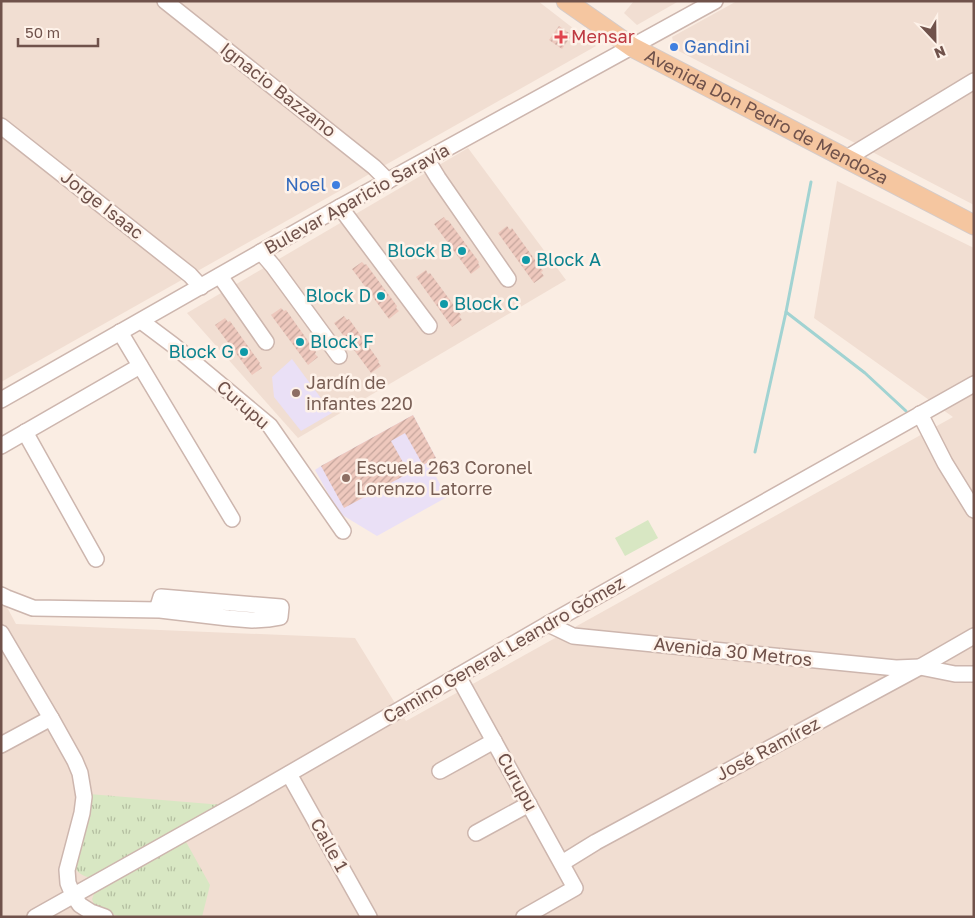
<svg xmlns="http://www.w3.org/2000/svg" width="975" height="918" font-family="'Golos Text',sans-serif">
	<defs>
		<pattern id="grass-tufts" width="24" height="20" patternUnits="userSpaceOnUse" patternTransform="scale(1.25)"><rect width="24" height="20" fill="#d8e7c3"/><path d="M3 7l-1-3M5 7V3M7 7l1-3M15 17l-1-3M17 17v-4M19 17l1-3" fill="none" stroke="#b4bea0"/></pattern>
		<pattern id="building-hatch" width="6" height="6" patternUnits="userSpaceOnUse" patternTransform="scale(1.25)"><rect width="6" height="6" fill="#eec8bd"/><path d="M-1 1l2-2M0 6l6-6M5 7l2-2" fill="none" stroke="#c5a59c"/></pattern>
	</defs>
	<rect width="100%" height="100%" fill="#faede3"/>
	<g fill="#f1ded2">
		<path d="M1 1H538L596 46 1 382Z"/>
		<path d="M634 1H679L637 25 624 13Z"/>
		<path d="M737 1H974V205L675 49 672 37Z"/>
		<path d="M468 148 566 280 298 438 187 313Z"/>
		<path d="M837 181 974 248V917H1V596L16 624 355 638 406 721 953 417 814 318Z"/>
	</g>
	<g fill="#eae0f6">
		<path d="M292 359 332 413 301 431 274 397 272 377Z"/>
		<path d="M413 415 436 458 428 462 447 497 377 536 339 513 315 470 321 466Z"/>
	</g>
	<g fill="url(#grass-tufts)">
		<path d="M89 794 223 805 93 878C85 877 80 875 75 868Z"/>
		<path d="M185 840 210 885 202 917H122L100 911 95 907 92 899 94 894 99 889Z"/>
	</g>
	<path fill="#d8e7c3" d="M648 520 658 538 625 556 615 538Z"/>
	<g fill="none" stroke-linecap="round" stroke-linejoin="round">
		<g stroke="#a1d3d2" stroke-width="3">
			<path d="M786 312 865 373 906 411"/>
			<path d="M755 452 786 312 811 182"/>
		</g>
	</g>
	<g fill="url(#building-hatch)">
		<path d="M559 26 572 35 562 49 549 40Z"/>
		<path d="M444 217 447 221 448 220 479 262 478 263 480 267 471 274 434 224Z"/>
		<path d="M507 226 510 230 512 228 543 271 541 272 544 276 534 283 498 233Z"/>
		<path d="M362 262 365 265 366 264 397 306 396 308 399 311 389 319 352 269Z"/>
		<path d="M426 270 428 274 430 273 461 315 459 316 462 320 452 327 416 277Z"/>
		<path d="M281 308 284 311 286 310 316 352 315 354 318 357 308 365 271 315Z"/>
		<path d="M344 316 347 320 349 319 379 361 378 362 381 366 371 373 334 323Z"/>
		<path d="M225 318 228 322 230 321 260 363 259 364 262 368 252 375 215 325Z"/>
		<path d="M413 415 436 458 423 465 405 433 391 441 409 473 344 508 321 466Z"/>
	</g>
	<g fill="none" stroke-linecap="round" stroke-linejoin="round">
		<g stroke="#cdb6ae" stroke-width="18">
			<g id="minor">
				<path d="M165 1 374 167 388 181"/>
				<path d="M1 126 190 275 201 287"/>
				<path d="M847 158 974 81"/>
				<path d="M427 160 438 178 508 279"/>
				<path d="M340 207 429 326"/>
				<path d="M261 252 273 266 339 356"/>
				<path d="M220 276 266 342"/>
				<path d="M141 321 173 345 270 426 343 531"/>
				<path d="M120 332 232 519"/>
				<path d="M1 400 340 207 715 1"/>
				<path d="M920 414 945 463 974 510"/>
				<path d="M25 432 96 559"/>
				<path d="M1 446 140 366"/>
				<path d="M1 595 7 598 33 608 160 610 228 618 252 620 268 619 280 617 281 607 161 597 157 610"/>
				<path d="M548 624 573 636 896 668 920 667 955 674H974"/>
				<path d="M1 633 51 718 75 761 80 773 84 797 82 813 67 870 68 883 73 895 80 905 91 912 105 917"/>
				<path d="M458 676 575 888 524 917"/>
				<path d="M1 745 51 718"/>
				<path d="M440 771 494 741"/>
				<path d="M289 774 369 917"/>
				<path d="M476 833 529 804"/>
				<path d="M562 863 596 842 920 667 974 636"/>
				<path d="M35 917 240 802 548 624 974 384"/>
			</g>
		</g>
		<g stroke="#d4cbc9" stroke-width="21">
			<g id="major">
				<path id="s1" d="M566 1 632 47 974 225"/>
			</g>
		</g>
		<use href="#minor" stroke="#fff" stroke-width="15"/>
		<use href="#major" stroke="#f5c6a0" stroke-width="19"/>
	</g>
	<path fill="#e0444e" stroke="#fef2e9" stroke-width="2" d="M558.5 29.5h5v5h5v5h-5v5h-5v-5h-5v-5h5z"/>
	<g fill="#3f7fe0" stroke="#fef2e9" stroke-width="2">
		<circle cx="674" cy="47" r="5"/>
		<circle cx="336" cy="185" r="5"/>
	</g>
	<g fill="#0f9aa8" stroke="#fef2e9" stroke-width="2">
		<circle cx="462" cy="251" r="5"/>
		<circle cx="526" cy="260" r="5"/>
		<circle cx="381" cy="296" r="5"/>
		<circle cx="444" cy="304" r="5"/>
		<circle cx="300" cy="342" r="5"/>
		<circle cx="244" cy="352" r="5"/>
	</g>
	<g fill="#8d6e63" stroke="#fef2e9" stroke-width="2">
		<circle cx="296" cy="393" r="5"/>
		<circle cx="346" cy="478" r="5"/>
	</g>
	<g text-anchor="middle" stroke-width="5" stroke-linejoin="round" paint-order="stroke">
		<g font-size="18" fill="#be3a42" stroke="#fef2e9" text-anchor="start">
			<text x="571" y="43">Mensar</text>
		</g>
		<g font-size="18" fill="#366cbe" stroke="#fef2e9" text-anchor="start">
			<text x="684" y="53">Gandini</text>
			<text x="326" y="191" text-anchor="end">Noel</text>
		</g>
		<g font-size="18" fill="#70524b" stroke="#fef2e9">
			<text transform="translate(278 90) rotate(38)" y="6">Ignacio Bazzano</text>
			<text dy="6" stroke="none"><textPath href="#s1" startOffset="232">Avenida Don Pedro de Mendoza</textPath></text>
			<text transform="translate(357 199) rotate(-29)" y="6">Bulevar Aparicio Saravia</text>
			<text transform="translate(102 205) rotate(38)" y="6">Jorge Isaac</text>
			<text transform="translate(243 405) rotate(41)" y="6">Curupu</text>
			<text transform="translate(504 650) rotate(-30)" y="6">Camino General Leandro Gómez</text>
			<text transform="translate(733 652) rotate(6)" y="6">Avenida 30 Metros</text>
			<text transform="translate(768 749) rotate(-28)" y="6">José Ramírez</text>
			<text transform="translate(517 782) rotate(61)" y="6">Curupu</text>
			<text transform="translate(329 845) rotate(61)" y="6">Calle 1</text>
		</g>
		<g font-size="18" fill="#0d838f" stroke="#fef2e9" text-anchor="end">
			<text x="452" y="257">Block B</text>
			<text x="536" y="266" text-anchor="start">Block A</text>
			<text x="371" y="302">Block D</text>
			<text x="454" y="310" text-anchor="start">Block C</text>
			<text x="310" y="348" text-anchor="start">Block F</text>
			<text x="234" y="358">Block G</text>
		</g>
		<g font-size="18" fill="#785e54" stroke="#fef2e9" text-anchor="start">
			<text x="306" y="389">Jardín de<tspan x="306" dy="21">infantes 220</tspan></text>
			<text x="356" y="474">Escuela 263 Coronel<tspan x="356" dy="21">Lorenzo Latorre</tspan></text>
		</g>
	</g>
	<rect width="975" height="918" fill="none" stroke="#70524b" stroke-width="5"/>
	<g transform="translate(935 40) rotate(158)" stroke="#fef2e9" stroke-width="4" paint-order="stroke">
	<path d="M0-4L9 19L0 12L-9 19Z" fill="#70524b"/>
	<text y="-8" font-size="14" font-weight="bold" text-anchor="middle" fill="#70524b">N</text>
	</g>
	<path d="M18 38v8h80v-8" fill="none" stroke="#70524b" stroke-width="2.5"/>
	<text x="25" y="38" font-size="15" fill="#70524b" stroke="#fef2e9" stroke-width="4" paint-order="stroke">50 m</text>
</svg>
